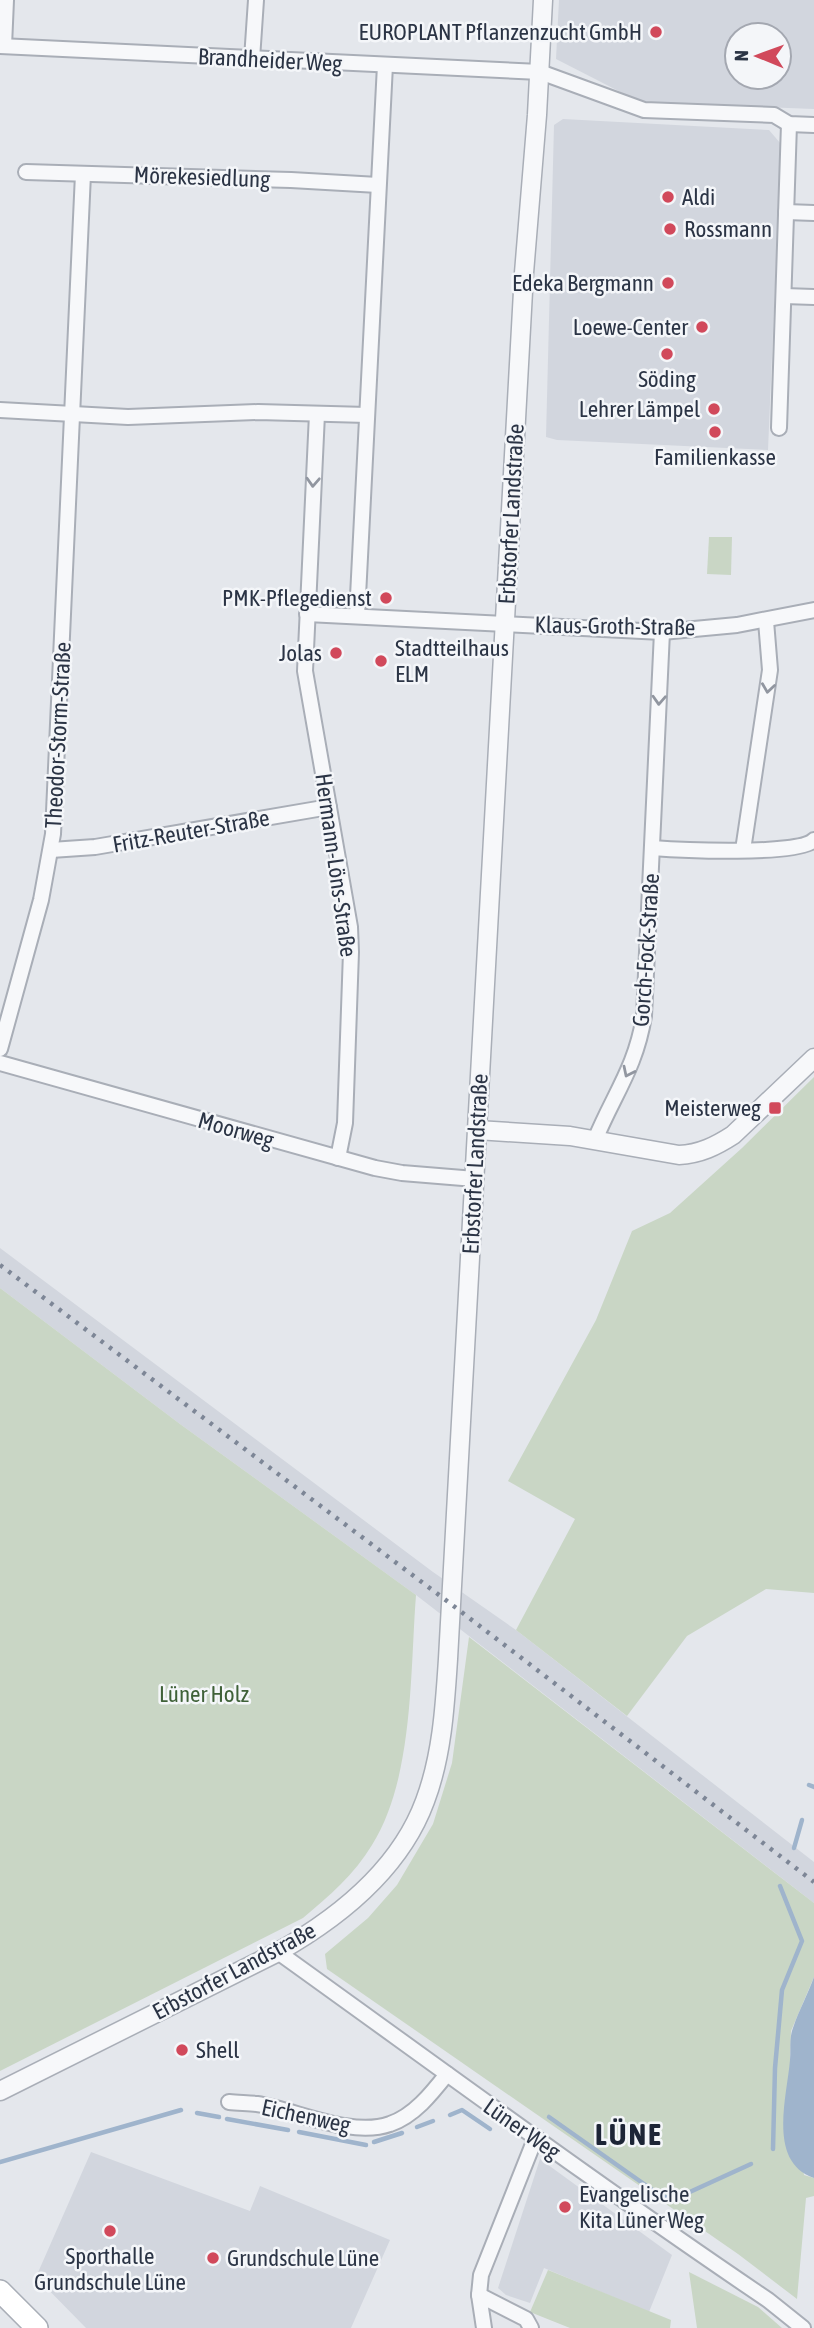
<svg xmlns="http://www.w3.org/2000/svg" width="814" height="2328" font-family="'Asap Condensed',sans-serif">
	<rect width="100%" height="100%" fill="#e4e7ec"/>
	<g fill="#d2d6de" fill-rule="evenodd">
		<path d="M559 0H814V109L640 102 556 59ZM737 35H779V77H737Z"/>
		<path d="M563 119 769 130 781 144 768 450 557 440 546 437 554 125Z"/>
		<path d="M0 1248 433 1572 516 1630 814 1862V1903L416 1595 180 1424 0 1288Z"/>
		<path d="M91 2152 250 2211 260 2186 390 2240 351 2328H86L36 2277Z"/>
		<path d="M540 2159 672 2255 649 2312 544 2268 530 2303 506 2295 498 2288Z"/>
	</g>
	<g fill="#c9d6c5">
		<path d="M709 537H732L731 575 707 574Z"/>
		<path d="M814 1077V1593L766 1589 687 1636 627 1716 516 1630 575 1519 508 1481 596 1320 632 1231 670 1213 742 1148Z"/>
		<path d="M0 1288 180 1424 416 1595C410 1672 414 1778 372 1845 354 1875 329 1896 303 1918L0 2071Z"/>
		<path d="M469 1637 814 1903V1977L791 2031 790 2061 804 2175 814 2178V2196L806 2198 797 2299 738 2254 327 1969 325 1954 368 1918 397 1885 433 1824 452 1763Z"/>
		<path d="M548 2270 671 2320 670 2328H570L530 2312Z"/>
		<path d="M689 2272 758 2307 782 2328H697Z"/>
	</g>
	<path fill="#9fb4cc" d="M814 1977V2178C767 2162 787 2097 790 2060 791 2050 789 2038 793 2028 799 2010 808 1994 814 1977Z"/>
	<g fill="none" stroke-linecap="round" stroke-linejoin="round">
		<g stroke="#9fb4cc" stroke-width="4.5">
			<path d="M809 1785 814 1787"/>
			<path d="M794 1848 802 1820"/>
			<path d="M197 2113 219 2117"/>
			<path d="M450 2115 462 2110 490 2129"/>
			<path d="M549 2117 661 2196 672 2199 681 2196 751 2164"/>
			<path d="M227 2119 288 2130"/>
			<path d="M417 2127 433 2121"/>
			<path d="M299 2132 366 2145"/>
			<path d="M374 2142 402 2133"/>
			<path d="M773 2149 775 2068 782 1990 802 1941 780 1886"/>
			<path d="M0 2162 181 2110"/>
		</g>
		<g stroke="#a9aeb7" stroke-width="18">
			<g id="minor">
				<path d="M0 46 540 72 644 110 774 115 789 124 814 125"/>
				<path d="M4 46 6 0"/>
				<path d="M252 59 256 0"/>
				<path d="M26 172 291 180 378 185"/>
				<path d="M786 212 814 213"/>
				<path d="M784 296 814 297"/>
				<path d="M0 410 128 417 258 412 367 415"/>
				<path d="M317 414 305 671 350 927 351 952 345 1123 338 1158"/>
				<path d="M779 428 789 124"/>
				<path d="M307 614 662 632 737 625 814 610"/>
				<path d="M357 616 385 65"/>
				<path d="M652 848C678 850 799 856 814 840"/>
				<path d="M51 850 95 847 329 807"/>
				<path d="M743 850 770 670 766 621"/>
				<path d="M0 1049 41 900 53 834 83 174"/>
				<path d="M0 1063 375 1168 402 1173 475 1179"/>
				<path d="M595 1140C614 1094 636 1067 644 1016L662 632"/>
				<path d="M278 1952C441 2069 602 2188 768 2300L803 2328"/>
				<path d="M229 2102C238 2103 248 2103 257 2104 296 2110 351 2138 390 2124 414 2116 432 2093 447 2074"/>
				<path d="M479 2295 526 2319 531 2328"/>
				<path d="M484 2328 479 2295 481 2275 535 2139"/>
			</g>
		</g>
		<g stroke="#a9aeb7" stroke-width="21">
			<g id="tertiary">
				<path d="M477 1130 570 1136 679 1155C700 1154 716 1146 733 1135L814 1058"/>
				<path d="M0 2091 278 1952C340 1917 400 1869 425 1801 442 1756 445 1706 448 1659L524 273 537 115 543 0"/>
			</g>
		</g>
		<g stroke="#a9aeb7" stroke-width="24">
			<path id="secondary" d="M0 2291 37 2328"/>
		</g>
		<use href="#minor" stroke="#f7f8fa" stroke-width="14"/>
		<use href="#tertiary" stroke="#f7f8fa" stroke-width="18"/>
		<use href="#secondary" stroke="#fff" stroke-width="21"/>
		<path stroke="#7d8696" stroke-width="4.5" stroke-dasharray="3.5 7" stroke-linecap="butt" d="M0 1265 451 1604 814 1882"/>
	</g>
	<defs><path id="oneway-chevron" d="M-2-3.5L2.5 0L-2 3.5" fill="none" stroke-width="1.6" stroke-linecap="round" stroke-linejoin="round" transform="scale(1.75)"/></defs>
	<g stroke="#9196a0">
		<use href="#oneway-chevron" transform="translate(313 482) rotate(93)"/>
		<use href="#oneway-chevron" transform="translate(768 688) rotate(98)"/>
		<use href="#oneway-chevron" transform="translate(659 700) rotate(93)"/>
		<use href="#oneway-chevron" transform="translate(628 1072) rotate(116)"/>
	</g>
	<g fill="#d1495b" stroke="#f4f6f9" stroke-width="2.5">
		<circle cx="656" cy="32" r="7"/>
		<circle cx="668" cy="197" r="7"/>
		<circle cx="670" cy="229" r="7"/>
		<circle cx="668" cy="283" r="7"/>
		<circle cx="702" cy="327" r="7"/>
		<circle cx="667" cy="354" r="7"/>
		<circle cx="714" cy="409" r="7"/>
		<circle cx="715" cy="432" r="7"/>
		<circle cx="386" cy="598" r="7"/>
		<circle cx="336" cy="653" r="7"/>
		<circle cx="381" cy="661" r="7"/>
		<rect x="768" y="1101" width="14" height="14" rx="3.5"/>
		<circle cx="182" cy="2050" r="7"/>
		<circle cx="565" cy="2207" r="7"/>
		<circle cx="110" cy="2231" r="7"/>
		<circle cx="213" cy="2258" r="7"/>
	</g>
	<g text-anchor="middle" stroke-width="5" stroke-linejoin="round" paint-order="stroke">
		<g font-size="23" fill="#2b3445" stroke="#f4f6f9" text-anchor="end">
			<text x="642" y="40">EUROPLANT Pflanzenzucht GmbH</text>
			<text x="682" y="205" text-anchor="start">Aldi</text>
			<text x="684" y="237" text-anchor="start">Rossmann</text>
			<text x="654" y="291">Edeka Bergmann</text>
			<text x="688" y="335">Loewe-Center</text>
			<text x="667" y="387" text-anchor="middle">Söding</text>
			<text x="700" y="417">Lehrer Lämpel</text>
			<text x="715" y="465" text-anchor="middle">Familienkasse</text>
			<text x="372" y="606">PMK-Pflegedienst</text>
			<text x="395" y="656" text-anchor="start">Stadtteilhaus<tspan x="395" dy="26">ELM</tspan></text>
			<text x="322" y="661">Jolas</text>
			<text x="761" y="1116">Meisterweg</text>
			<text x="196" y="2058" text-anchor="start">Shell</text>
			<text x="579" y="2202" text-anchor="start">Evangelische<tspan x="579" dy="26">Kita Lüner Weg</tspan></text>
			<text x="110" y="2264" text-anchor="middle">Sporthalle<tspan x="110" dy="26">Grundschule Lüne</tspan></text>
			<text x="227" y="2266" text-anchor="start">Grundschule Lüne</text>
		</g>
		<g font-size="23" fill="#2b3445" stroke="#f4f6f9">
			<text transform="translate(270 60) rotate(3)" y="8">Brandheider Weg</text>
			<text transform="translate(202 177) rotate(2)" y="8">Mörekesiedlung</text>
			<text transform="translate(511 514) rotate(-87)" y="8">Erbstorfer Landstraße</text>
			<text transform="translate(615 626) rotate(1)" y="8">Klaus-Groth-Straße</text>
			<text transform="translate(58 735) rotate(-87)" y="8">Theodor-Storm-Straße</text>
			<text transform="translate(191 831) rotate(-10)" y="8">Fritz-Reuter-Straße</text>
			<text transform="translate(336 865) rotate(82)" y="8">Hermann-Löns-Straße</text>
			<text transform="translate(646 950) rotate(-86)" y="8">Gorch-Fock-Straße</text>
			<text transform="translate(236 1130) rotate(16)" y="8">Moorweg</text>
			<text transform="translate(475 1164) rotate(-87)" y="8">Erbstorfer Landstraße</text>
			<text transform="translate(234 1971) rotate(-28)" y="8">Erbstorfer Landstraße</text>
			<text transform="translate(306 2116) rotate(12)" y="8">Eichenweg</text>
			<text transform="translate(522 2129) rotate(35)" y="8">Lüner Weg</text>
		</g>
		<g font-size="23" fill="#3f6138" stroke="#f4f6f9">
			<text x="204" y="1702">Lüner Holz</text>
		</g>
		<g font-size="30" font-weight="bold" letter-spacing="2" fill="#1d2536" stroke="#f4f6f9">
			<text x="629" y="2145">LÜNE</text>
		</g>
	</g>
	<g transform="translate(758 56) rotate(271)"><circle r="33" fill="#f4f6f9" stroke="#a4a8b1" stroke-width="2"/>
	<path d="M0-5L12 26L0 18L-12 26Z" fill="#d1495b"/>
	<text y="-10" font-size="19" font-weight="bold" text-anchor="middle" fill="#2b3445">N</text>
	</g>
</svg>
